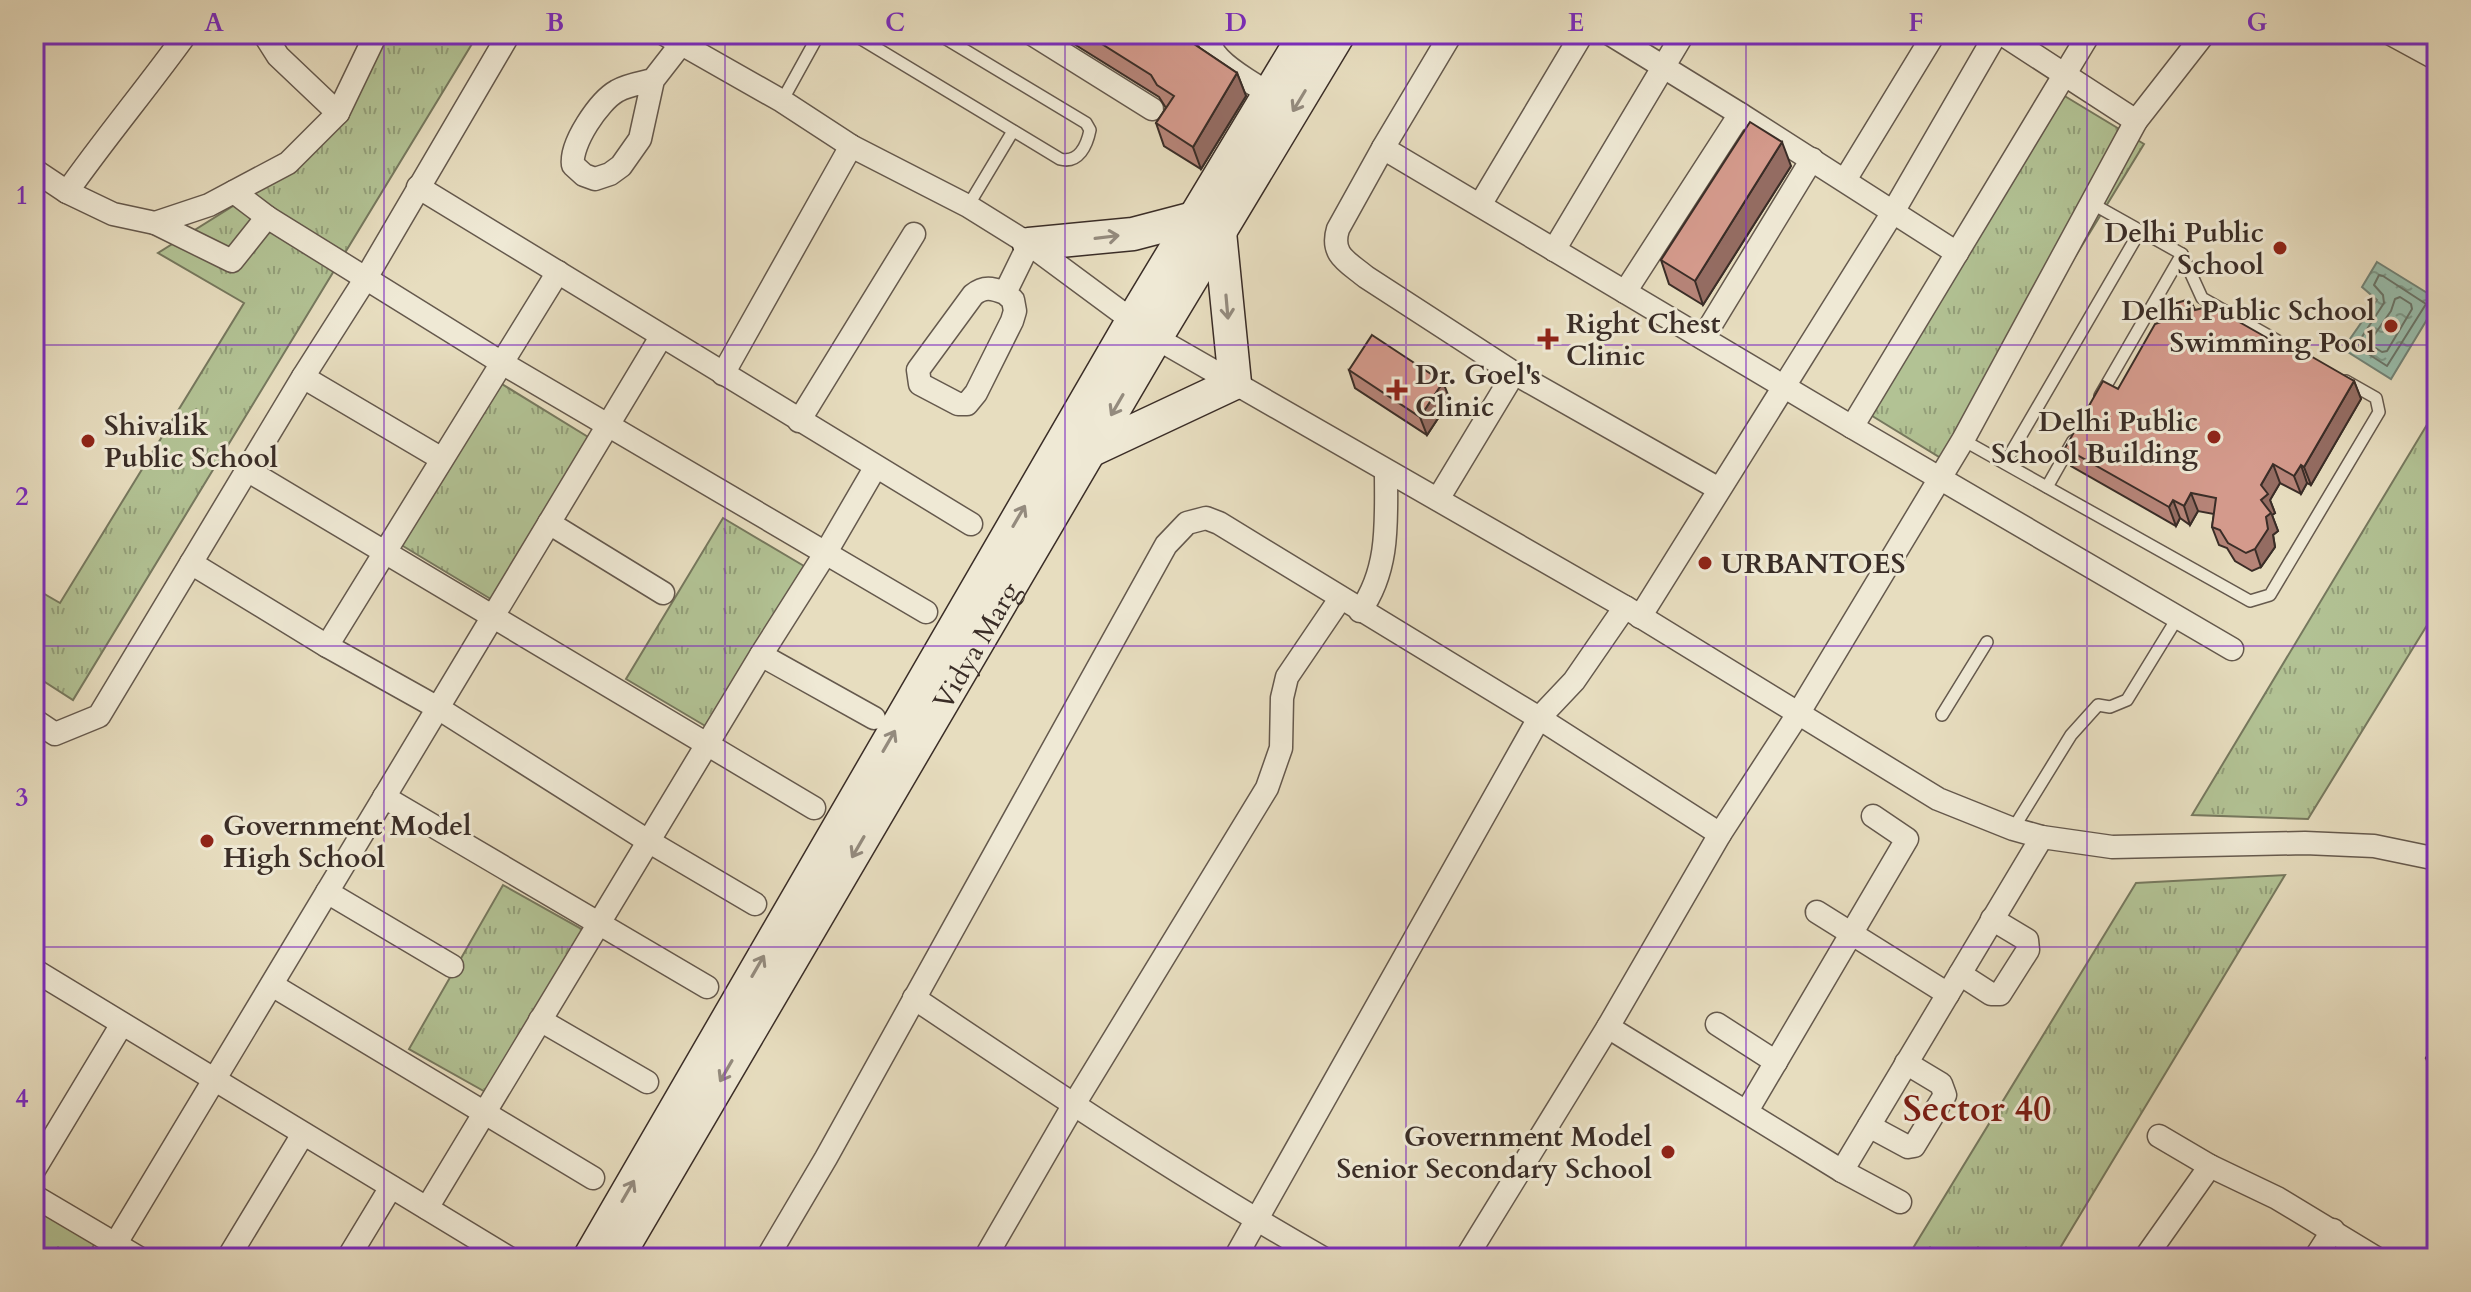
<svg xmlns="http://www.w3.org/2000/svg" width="2471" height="1292" font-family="Cardo,serif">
	<defs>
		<pattern id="grass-tufts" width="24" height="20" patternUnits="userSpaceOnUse" patternTransform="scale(2)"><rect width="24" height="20" fill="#b2c294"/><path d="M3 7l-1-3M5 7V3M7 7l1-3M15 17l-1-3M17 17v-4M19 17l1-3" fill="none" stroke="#929e79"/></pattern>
		<pattern id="water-ripples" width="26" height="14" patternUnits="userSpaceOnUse" patternTransform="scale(2)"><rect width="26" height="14" fill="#98bdac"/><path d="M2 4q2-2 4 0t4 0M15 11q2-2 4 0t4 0" fill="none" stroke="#7d9a8c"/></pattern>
	</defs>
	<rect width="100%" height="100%" fill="#e7ddbf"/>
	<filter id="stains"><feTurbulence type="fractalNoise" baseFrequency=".0025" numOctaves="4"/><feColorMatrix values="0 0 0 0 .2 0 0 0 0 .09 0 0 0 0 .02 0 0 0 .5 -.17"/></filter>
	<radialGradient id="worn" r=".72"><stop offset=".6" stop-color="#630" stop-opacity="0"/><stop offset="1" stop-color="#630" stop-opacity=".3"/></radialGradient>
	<g fill="url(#grass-tufts)" stroke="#76785e" stroke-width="2">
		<path d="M368 34H478L73 700 34 675V588L60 603 244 303 158 253 308 159Z"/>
		<path d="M2063 95 2144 144 1949 463 1869 414Z"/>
		<path d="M497 381 593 440 494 601 398 543Z"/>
		<path d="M2437 408V609L2308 819 2192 815Z"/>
		<path d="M723 518 804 566 707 727 626 679Z"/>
		<path d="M2285 875 2054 1258H1907L2136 883Z"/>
		<path d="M503 885 583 930 489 1094 409 1049Z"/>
		<path d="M34 1203 97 1240 86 1258H34Z"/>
	</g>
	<path fill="url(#water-ripples)" stroke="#728377" stroke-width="2" d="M2377 262 2437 299V303L2391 379 2343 349 2377 300 2362 287Z"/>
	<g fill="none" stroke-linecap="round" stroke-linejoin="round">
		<g stroke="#69756a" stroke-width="2">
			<path d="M2379 275 2383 276 2426 304 2387 366 2356 346 2384 303 2383 295 2374 285Z"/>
			<path d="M2400 297 2411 304 2412 309 2387 351 2382 352 2371 345 2370 341 2391 311 2395 299Z"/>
		</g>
		<g stroke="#65594d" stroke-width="14">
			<g id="lane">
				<path d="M853 34 1060 159C1079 164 1087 145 1090 130L1086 123 938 34"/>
				<path d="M782 101 819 34"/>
				<path d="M2091 203 2182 254 2202 298 2297 352"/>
				<path d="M968 206 1013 131"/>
				<path d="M2100 396 2182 254"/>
				<path d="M1963 440 2250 601 2270 595 2379 412 2376 398 2346 381"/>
				<path d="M2005 463 2140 231"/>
				<path d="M2047 487 2073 441"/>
				<path d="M1942 715 1987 642"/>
				<path d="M2013 829 2071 735 2098 705 2110 707 2127 700 2178 617"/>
			</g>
		</g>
		<g stroke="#65594d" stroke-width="25">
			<g id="street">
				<path d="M264 34 278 56 338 113 376 34"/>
				<path d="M664 34 782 101 851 146 968 206 1029 244 1156 338 1625 607 1938 799 2013 829 2042 837 2112 847 2305 843 2374 846 2437 859"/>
				<path d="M1032 34 1152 109"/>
				<path d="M1201 34 1210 39C1209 61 1252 82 1269 94"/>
				<path d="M1610 34 1740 114 1957 253"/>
				<path d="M2002 34 2136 121"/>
				<path d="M2391 34 2437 59"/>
				<path d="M653 80C641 83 627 85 617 91 599 101 570 144 573 165L584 175 595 179 610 174 621 166 640 139 653 80 681 44"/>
				<path d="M1383 148 1451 34"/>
				<path d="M34 170 67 192 113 214 155 223 209 205 288 163 338 113"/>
				<path d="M1845 180 1934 34"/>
				<path d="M418 187 971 524"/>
				<path d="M67 192C105 138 147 88 186 34"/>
				<path d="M234 192 267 217"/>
				<path d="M1480 205 1582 34"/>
				<path d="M155 223 232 261 267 217 502 363 926 612"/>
				<path d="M1554 250 1683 34"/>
				<path d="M1625 292 1740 114"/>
				<path d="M1005 293C992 288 984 286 973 295L918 370 920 384 958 404H967L976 393 1012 321 1015 311 1013 300 1005 293 1029 244"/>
				<path d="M1703 338 1812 159"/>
				<path d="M723 374 851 146"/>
				<path d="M303 377 442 459"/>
				<path d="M799 421 914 234"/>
				<path d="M1852 427 2089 34"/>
				<path d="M247 470 814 808"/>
				<path d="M1719 489 1514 373 1366 277C1348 262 1330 255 1338 229L1383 148 1852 427 2232 649"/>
				<path d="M1438 499 1514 373"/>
				<path d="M549 523 663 593"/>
				<path d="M191 563 327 646 438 708 648 841 755 904"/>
				<path d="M1360 611C1390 569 1386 520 1386 472"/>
				<path d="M1640 617 1893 212 1996 34"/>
				<path d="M327 646 558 272"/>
				<path d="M761 655 874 718"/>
				<path d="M34 720 55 734 99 716 303 377 366 278 509 34"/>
				<path d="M384 797 707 987"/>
				<path d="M327 892 452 966"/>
				<path d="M1817 912 1948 994"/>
				<path d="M34 970 509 1258"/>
				<path d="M1960 974 1991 994H2000L2028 950 2027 940 1992 919"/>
				<path d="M272 985 593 1178"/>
				<path d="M914 998C1048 1088 1182 1178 1323 1258"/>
				<path d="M540 1020 647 1082"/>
				<path d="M1717 1024 1776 1062"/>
				<path d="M1608 1027 1842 1171 1900 1202"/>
				<path d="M1747 1111 1907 839 1873 816"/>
				<path d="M1869 1126 1908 1147 1914 1146 1945 1095 1941 1084 1906 1063"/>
				<path d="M2159 1136 2210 1166 2277 1198 2376 1258"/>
				<path d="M34 1170 122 1024"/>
				<path d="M1842 1171 2042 837"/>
				<path d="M34 1196 139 1258"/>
				<path d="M427 1208 761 655 825 554 875 468"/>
				<path d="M107 1258 661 337"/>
				<path d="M228 1258 303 1134"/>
				<path d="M348 1258 391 1187"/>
				<path d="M767 1258 826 1158 1166 545 1187 523 1206 518 1219 523 1539 718 1720 834"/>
				<path d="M985 1258 1073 1106 1267 788 1281 748 1282 698 1287 677 1340 599"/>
				<path d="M1235 1258 1539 718 1574 681 1625 607"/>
				<path d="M1466 1258 1608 1027 1720 834 1798 714 1963 440 2136 121 2204 34"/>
				<path d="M2145 1258 2210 1166"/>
				<path d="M2315 1258 2333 1230"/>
			</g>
		</g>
		<g stroke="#3a2d27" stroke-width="35">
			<g id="secondary">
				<path d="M1029 244 1133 234 1194 218"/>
				<path d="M1090 451 1235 383 1220 232"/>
				<path d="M589 1258 1132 321 1305 34"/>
				<path id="s1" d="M617 1258 1156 338 1339 34"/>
			</g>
		</g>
		<use href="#lane" stroke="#efe9d5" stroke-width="11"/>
		<use href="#street" stroke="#efe9d5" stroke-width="22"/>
		<use href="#secondary" stroke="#efe9d5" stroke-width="32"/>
	</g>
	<g fill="#b68478" stroke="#3a2d27" stroke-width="2">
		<path d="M1058 34H1179L1237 73 1246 96 1201 169 1164 146 1156 123 1166 108 1159 97Z"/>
		<path d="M1791 166 1703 305 1669 284 1661 260Z"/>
		<path d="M2195 310 2285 348 2354 381 2361 399 2311 485 2307 483 2301 494 2280 483 2270 500 2275 513 2272 515 2278 531 2273 535 2275 547 2261 567 2252 571 2235 561 2227 548 2219 545 2212 527 2214 514 2198 511 2190 525 2180 518 2176 526 2071 466 2065 448 2118 389Z"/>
		<path d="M1349 370 1450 400 1427 435 1355 388Z"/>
		<path d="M2437 1041V1083L2435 1082 2426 1058Z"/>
	</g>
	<g fill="#946c62" stroke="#3a2d27" stroke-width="2">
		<path d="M1237 73 1246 96 1201 169 1193 147Z"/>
		<path d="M1782 142 1791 166 1703 305 1695 281Z"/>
		<path d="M2354 381 2361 399 2311 485 2304 467Z"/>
		<path d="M1443 382 1450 400 1427 435 1420 417Z"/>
		<path d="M2273 464 2280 483 2270 500 2275 513 2272 515 2278 531 2273 535 2275 547 2261 567 2255 549 2261 500V485Z"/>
		<path d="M2301 465 2307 483 2301 494 2294 476Z"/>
		<path d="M2191 493 2198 511 2190 525 2184 506Z"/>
		<path d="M2173 500 2180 518 2176 526 2169 507Z"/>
	</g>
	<g fill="#d49a8c" stroke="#3a2d27" stroke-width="2">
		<path d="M1086 34H1179L1237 73 1193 147 1156 123 1174 96 1157 85 1151 75Z"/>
		<path d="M1750 122 1782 142 1695 281 1661 260Z"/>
		<path d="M2190 299 2195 310 2211 306 2285 348 2288 343 2354 381 2304 467 2301 465 2294 476 2273 464 2261 485 2268 494 2261 500 2271 513 2266 517 2268 529 2255 549 2246 553 2228 543 2220 530 2212 527 2216 498 2191 493 2184 506 2173 500 2169 507 2065 448 2103 381 2118 389 2155 324 2175 317 2173 304Z"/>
		<path d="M1372 335 1443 382 1420 417 1349 370Z"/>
		<path d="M2437 1041V1065L2426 1058Z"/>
	</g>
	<defs><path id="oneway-shaft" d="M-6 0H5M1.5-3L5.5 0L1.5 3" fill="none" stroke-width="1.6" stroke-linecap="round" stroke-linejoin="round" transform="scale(2)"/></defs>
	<g stroke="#948b7e">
		<use href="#oneway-shaft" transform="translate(1299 101) rotate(121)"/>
		<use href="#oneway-shaft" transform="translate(1107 237) rotate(-7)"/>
		<use href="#oneway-shaft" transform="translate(1227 307) rotate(85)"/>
		<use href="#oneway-shaft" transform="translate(1117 405) rotate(120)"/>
		<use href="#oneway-shaft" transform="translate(1019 516) rotate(-60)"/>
		<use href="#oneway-shaft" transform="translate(889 741) rotate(-60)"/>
		<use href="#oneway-shaft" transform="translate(858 847) rotate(120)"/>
		<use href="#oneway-shaft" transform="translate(758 966) rotate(-60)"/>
		<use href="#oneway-shaft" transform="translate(726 1071) rotate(120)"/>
		<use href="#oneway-shaft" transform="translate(628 1191) rotate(-60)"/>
	</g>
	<path fill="none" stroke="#7b2cbf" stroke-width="2" stroke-opacity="0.55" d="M384 34V1258M725 34V1258M1065 34V1258M1406 34V1258M1746 34V1258M2087 34V1258M34 345H2437M34 646H2437M34 947H2437"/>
	<g fill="#8f2418" stroke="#efe9d5" stroke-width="3">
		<circle cx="2280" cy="248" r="8"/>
		<circle cx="2391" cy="326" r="8"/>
		<path d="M1544 327h8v8h8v8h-8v8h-8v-8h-8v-8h8z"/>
		<path d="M1393 378h8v8h8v8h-8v8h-8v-8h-8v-8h8z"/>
		<circle cx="2214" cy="437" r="8"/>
		<circle cx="88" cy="441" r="8"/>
		<circle cx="1705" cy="563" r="8"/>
		<circle cx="207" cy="841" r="8"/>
		<circle cx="1668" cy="1152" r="8"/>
	</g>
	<g text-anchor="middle" stroke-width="6" stroke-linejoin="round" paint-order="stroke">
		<g font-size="28" font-weight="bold" fill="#3a2d27" stroke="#efe9d5" text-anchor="start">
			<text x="2264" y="242" text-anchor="end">Delhi Public<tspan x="2264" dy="32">School</tspan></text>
			<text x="2375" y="320" text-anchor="end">Delhi Public School<tspan x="2375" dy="32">Swimming Pool</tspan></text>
			<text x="1566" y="333">Right Chest<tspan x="1566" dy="32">Clinic</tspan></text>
			<text x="1415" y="384">Dr. Goel's<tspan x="1415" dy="32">Clinic</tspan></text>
			<text x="2198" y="431" text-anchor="end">Delhi Public<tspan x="2198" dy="32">School Building</tspan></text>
			<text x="104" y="435">Shivalik<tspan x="104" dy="32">Public School</tspan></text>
			<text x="1721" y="573">URBANTOES</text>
			<text x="223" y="835">Government Model<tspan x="223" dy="32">High School</tspan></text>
			<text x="1652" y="1146" text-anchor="end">Government Model<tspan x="1652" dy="32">Senior Secondary School</tspan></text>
		</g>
		<g font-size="28" fill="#3a2d27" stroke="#efe9d5">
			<text dy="10" stroke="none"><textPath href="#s1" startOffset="710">Vidya Marg</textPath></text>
		</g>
		<g font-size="36" font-weight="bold" fill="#7a1f14" stroke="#efe9d5">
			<text x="1977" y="1121">Sector 40</text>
		</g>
	</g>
	<rect width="2471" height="1292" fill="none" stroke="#e7ddbf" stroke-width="88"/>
	<rect x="44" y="44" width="2383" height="1204" fill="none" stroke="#7b2cbf" stroke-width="3"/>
	<g font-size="26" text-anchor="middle" font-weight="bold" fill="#7b2cbf">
		<text x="214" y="31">A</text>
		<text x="555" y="31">B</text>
		<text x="895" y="31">C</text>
		<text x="1236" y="31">D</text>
		<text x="1576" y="31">E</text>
		<text x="1916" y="31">F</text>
		<text x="2257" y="31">G</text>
		<text x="22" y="204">1</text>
		<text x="22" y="505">2</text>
		<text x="22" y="806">3</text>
		<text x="22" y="1107">4</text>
	</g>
	<rect width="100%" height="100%" filter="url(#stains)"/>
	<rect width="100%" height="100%" fill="url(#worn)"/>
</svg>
